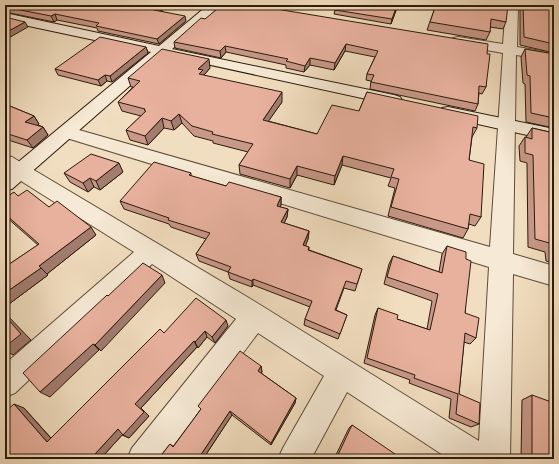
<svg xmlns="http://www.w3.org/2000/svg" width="559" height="464" font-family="'IM FELL Double Pica',serif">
	<rect width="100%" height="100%" fill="#f1ddbf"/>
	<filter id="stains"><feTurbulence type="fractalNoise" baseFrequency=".005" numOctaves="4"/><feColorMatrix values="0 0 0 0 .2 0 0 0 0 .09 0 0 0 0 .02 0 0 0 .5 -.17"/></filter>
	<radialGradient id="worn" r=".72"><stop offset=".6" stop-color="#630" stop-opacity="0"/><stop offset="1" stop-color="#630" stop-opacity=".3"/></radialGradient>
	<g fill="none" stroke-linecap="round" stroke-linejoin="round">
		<g stroke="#5d4c39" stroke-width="2">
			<path id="street" d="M506 5H518L517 47 554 53V61L516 55 513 254 554 266V286L513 274 510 459H449L347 392 311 459H278L283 448 324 376 258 333 163 459H127L132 448 236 319 152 264 15 393 5 397V364L134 252 5 171V156L12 157 249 298 479 441 489 267 60 136 57 132 60 128 66 126 72 128 490 247 503 53 458 45 453 44 451 41 453 38 458 37 503 44Z"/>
		</g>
		<g stroke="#2c1b0c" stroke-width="2">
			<g id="secondary">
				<path d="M208 5H221L172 49 394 95 400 97 402 100 400 103 394 105 165 55 12 189 5 191V173L151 52 5 21V13L159 46Z"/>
				<path d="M448 107 554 129V141L442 116 440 112 442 108Z"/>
			</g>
		</g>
		<use href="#street" fill="#f6e9d5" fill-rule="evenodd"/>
		<use href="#secondary" fill="#f6e9d5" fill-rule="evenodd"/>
	</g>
	<g fill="#c89888" stroke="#2c1b0c">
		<path d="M5 5H169L161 11 186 21 159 44 98 31 97 28 57 20 54 22 5 12Z"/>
		<path d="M280 5H300L298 8Z"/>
		<path d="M398 5 391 24 334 14 335 10Z"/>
		<path d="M436 5 506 22 503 29 490 27V32L486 40 427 30Z"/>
		<path d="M520 5H554V53L520 45Z"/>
		<path d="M205 19 487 54 486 87 482 94 479 93 478 104 475 111 370 89 371 81 366 80 367 74 375 57 345 51 334 70 310 65 304 72 286 68V65L226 52 221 58 175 48 174 42Z"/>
		<path d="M146 47 148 53 112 82 107 81 101 86 58 75 55 69Z"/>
		<path d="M525 49 554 54V128L526 122 525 84 523 83 521 57Z"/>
		<path d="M210 68 204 75 282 102 268 121 317 134 359 111 367 92 477 128 472 137 469 160 481 217 475 226 469 224 468 229 463 238 388 216 395 188 388 186 391 178 342 165 334 185 297 175 290 188 240 174 239 165 248 152 213 143V141L194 136 182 123 174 130 164 128 148 145 130 140 126 130 141 116 122 111 118 102 133 87H131L128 78Z"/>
		<path d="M5 104 34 116 39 124 38 125 43 127 48 135 33 148 5 139Z"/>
		<path d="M532 128 554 133V263L546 261 545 252 528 247 527 163 520 161 519 146 525 137 526 138V137Z"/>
		<path d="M123 172 100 190 94 187 88 192 70 182 64 173Z"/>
		<path d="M191 173V176L226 186 281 197V205L280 207 288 209 287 217 284 223 309 231 308 239 305 246 309 247V250L362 269 355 291 344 288 336 310 347 315 338 339 304 325 305 319 310 307 253 285 252 287 230 279 228 272 199 261 196 254 206 239 171 227 169 224 124 209 120 201Z"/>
		<path d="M18 196 49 207 96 235 47 274 48 275 5 307V267L38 245 5 216V198Z"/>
		<path d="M447 246 466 259 465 313 476 338 470 344 464 342 459 394 479 424 471 427 449 418 451 399 409 383 410 380 364 363 375 315 378 308 397 319 427 329 432 301 384 284 389 264 393 256 439 272 442 254Z"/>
		<path d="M228 326 215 343 207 337 198 348 197 347 141 408 149 416 129 438 122 435 103 456 5 459 24 408 51 438 164 333Z"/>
		<path d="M261 366 262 372 261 373 296 398 295 403 271 445 232 415 203 459H155L159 458 170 444 174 447 201 409 198 406Z"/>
		<path d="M532 395 554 459H521L522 400Z"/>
		<path d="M352 425 397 459H334L349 428Z"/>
	</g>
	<g fill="#a27c6f" stroke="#2c1b0c">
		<path d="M160 5H169L155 15 154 10Z"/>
		<path d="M397 5H398L391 24 392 19Z"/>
		<path d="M55 14 57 20 54 22 51 16Z"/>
		<path d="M185 16 186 21 159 44 157 39Z"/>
		<path d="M25 22 28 27 5 40V33Z"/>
		<path d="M346 44 345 51 334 70 335 63Z"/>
		<path d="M225 46 226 52 221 58 220 51Z"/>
		<path d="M146 47 148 53 112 82 110 76Z"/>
		<path d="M310 58V65L304 72 305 66Z"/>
		<path d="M209 59 210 68 204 75V79L200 83 198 69Z"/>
		<path d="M105 75 107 81 101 86 98 80Z"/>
		<path d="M282 92V102L263 129V120Z"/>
		<path d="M179 114 182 123 174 130 171 121Z"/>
		<path d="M34 116 39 124 31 130 25 122Z"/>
		<path d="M162 118 164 128 148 145 145 136Z"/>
		<path d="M43 127 48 135 33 148 27 140Z"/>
		<path d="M343 156 342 165 334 185 335 176Z"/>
		<path d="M119 163 123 172 100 190 96 181Z"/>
		<path d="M297 166V175L290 188V179Z"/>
		<path d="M90 178 94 187 88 192 83 183Z"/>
		<path d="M281 197V205L277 214V206Z"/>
		<path d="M288 209 287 217 281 230V222Z"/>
		<path d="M91 227 96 235 47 274 39 266Z"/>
		<path d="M309 231 308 239 303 253V245Z"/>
		<path d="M41 268 48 275 5 307V293Z"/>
		<path d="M162 275 165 283 101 351 95 345Z"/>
		<path d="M253 279V285L252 287V281Z"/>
		<path d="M5 313 31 340 13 355 5 350Z"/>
		<path d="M226 320 228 326 215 343 212 337Z"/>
		<path d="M205 331 207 337 198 348 195 342Z"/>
		<path d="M194 341 197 347 141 408 149 416 129 438 123 435 135 404Z"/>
		<path d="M93 344 99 350 50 397 40 392Z"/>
		<path d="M261 366 262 372 259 377 258 371Z"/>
		<path d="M296 398 295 403 271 445V443Z"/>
		<path d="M14 404 24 408 57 445 47 442Z"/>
		<path d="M230 411 232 415 203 459H198Z"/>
		<path d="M118 429 124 433 103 456 105 459H99L95 454Z"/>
	</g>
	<g fill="#e8b19e" stroke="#2c1b0c">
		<path d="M5 5H160L154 10 185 16 157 39 96 26 99 23 55 14 51 16 5 7Z"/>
		<path d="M222 5H252L488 44 487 54H490L486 87 479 86 478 104 371 82 374 75 367 74 378 51 346 44 335 63 310 58 305 66 286 61 288 59 225 46 220 51 174 42 201 18 205 19Z"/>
		<path d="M338 5H397L392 19 335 10Z"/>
		<path d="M436 5H443L453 7 454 5H508L506 22 491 19 490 32 430 22Z"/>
		<path d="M523 5H554V44L524 37Z"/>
		<path d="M5 17 25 22 5 33Z"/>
		<path d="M100 37 146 47 110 76 105 75 98 80 55 69Z"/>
		<path d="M162 49 209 59 198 69 203 70 199 74 282 92 263 120 317 134 332 105 359 111 367 92 478 116 477 128 473 127 469 160 484 164 481 217 470 214 468 229 391 207 399 179 391 177 394 169 343 156 335 176 297 166 290 179 239 165 253 144 212 134 213 132 192 126 179 114 171 121 162 118 145 136 126 130 146 111 144 110 145 109 118 102 140 81 128 78Z"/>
		<path d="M525 49 554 54V118L531 113 530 76 527 75Z"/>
		<path d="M5 104 34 116 25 122 43 127 27 140 5 133Z"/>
		<path d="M532 128 554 133V253L553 244 535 239 533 155 525 153V137L532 139Z"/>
		<path d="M91 154 119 163 96 181 90 178 83 183 64 173Z"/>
		<path d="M154 162 191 173 189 175 226 186 229 182 281 197 277 206 288 209 281 222 309 231 303 245 309 247 308 250 362 269 357 284 346 281 335 310 347 315 340 334 305 319 312 301 253 279 252 281 228 272 231 267 196 254 210 233 168 220 169 218 120 201Z"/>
		<path d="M27 190 49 207 57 201 91 227 39 266 41 268 5 293V267L39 244 5 214V198L14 192 18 196Z"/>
		<path d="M447 246 466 252V259L471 261 465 313 479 318 476 338 465 333 459 394 480 403 479 424 456 414 458 394 414 378 415 375 367 358 378 308 398 315 397 319 430 330 438 294 387 277 393 256 442 273Z"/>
		<path d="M143 263 162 275 95 345 93 344 40 392 23 373 107 295 108 296Z"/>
		<path d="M196 298 226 320 212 337 205 331 195 342 194 341 135 404 144 412 123 435 118 429 95 454 99 459H5V412L14 404 47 442 160 329 164 333Z"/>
		<path d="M5 316 21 334 5 347Z"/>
		<path d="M240 351 261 366 258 371 296 398 271 443 230 411 198 459H155L159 458 170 444 173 447 201 409 198 406Z"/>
		<path d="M532 395 554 403V459H532Z"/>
		<path d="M352 425 398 456 397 459H336Z"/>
	</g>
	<rect width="559" height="464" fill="none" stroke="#f1ddbf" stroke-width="20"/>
	<rect x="6" y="6" width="547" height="452" fill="none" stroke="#2c1b0c" stroke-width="2"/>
	<rect x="10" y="10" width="539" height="444" fill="none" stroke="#2c1b0c"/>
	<rect width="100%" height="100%" filter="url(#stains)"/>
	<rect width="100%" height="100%" fill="url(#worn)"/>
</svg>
